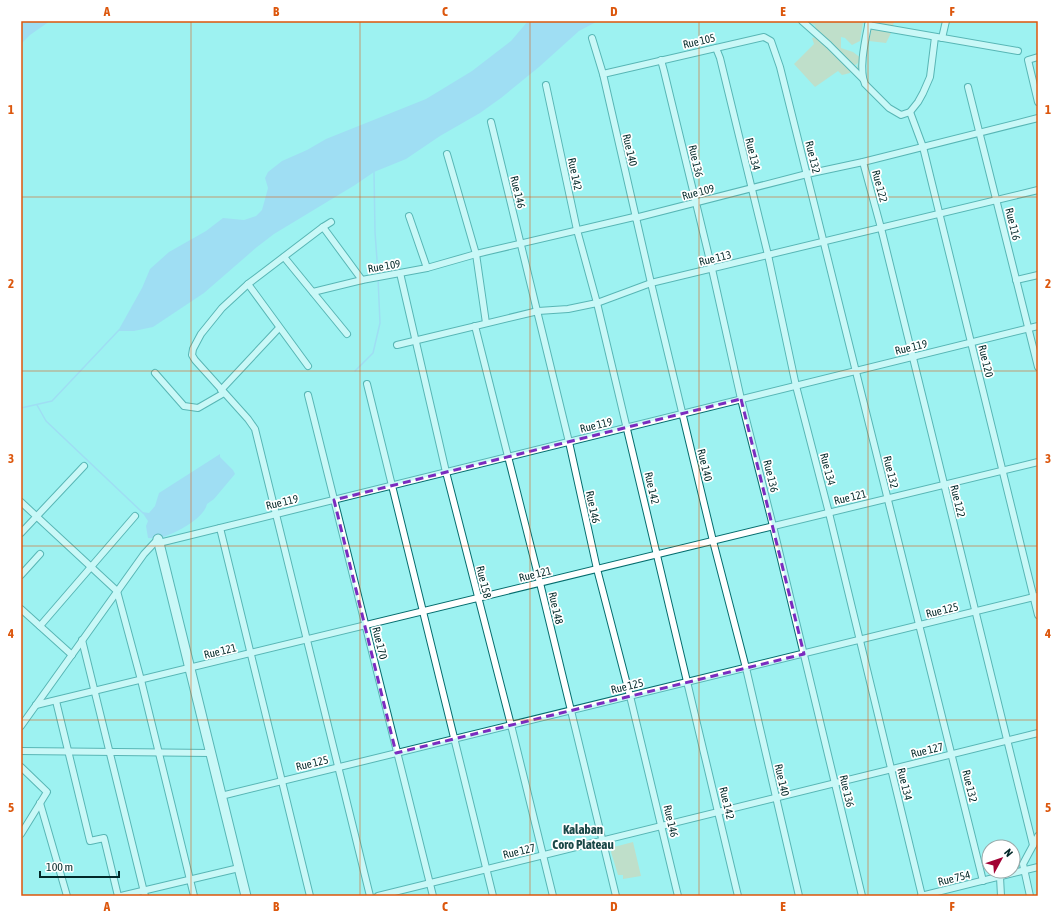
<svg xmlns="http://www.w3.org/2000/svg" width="1059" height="917" font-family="'Asap Condensed',sans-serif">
	<rect width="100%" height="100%" fill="#9df2f1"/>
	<g fill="#e8c89c">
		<path d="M803 21H857L863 22 860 41 852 45 845 38 841 37V48L853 52 865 61 862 73 856 71 858 63 854 66 850 73 842 75 838 71 815 87 794 64 814 44 812 38 817 36 815 25Z"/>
		<path d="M873 21H894L892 31 886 43 869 41Z"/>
		<path d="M633 842 641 876 623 879V875H618L611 852 614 847Z"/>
	</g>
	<g fill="#a2c6f6">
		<path d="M21 21H50L30 35 21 44Z"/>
		<path d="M528 21H598L579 31 539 67 501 98 480 113 440 136 406 159 374 172 355 185 274 234 257 247 204 293 153 327 134 331H118L142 288 150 269 169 252 206 231 223 218 244 220 256 216 262 210 268 188 265 178 268 172 282 161 307 150 326 139 426 99 472 71 511 41Z"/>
		<path d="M220 454V457L233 470 235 474 214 499 207 504C204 519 174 534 160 538 156 539 152 538 148 538L146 526 148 521 142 512 149 513 155 506 159 493Z"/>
	</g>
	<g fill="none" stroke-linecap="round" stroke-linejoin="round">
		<g stroke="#a2c6f6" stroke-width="1.5">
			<path d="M373 171 374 172 375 232 378 274"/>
			<path d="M355 371 373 353 380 323 378 278"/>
			<path d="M37 405 46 421 143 513"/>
			<path d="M21 408 52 401 119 330"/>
		</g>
		<g stroke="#056d6e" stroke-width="8">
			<g id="street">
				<path d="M802 21 829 45 863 79"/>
				<path d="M869 21C866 37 858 69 865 84L889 108 901 115 910 112 918 102 923 93 930 77 935 37"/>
				<path d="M868 25 1018 51"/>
				<path d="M592 38 603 74 651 283 713 541 746 668 799 896"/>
				<path d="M942 38 946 21"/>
				<path d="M716 48 720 58 768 255 796 386 829 513 922 896"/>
				<path d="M1038 57 1028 60 1038 102"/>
				<path d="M661 60 664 71 712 269 741 399 773 526 862 896"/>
				<path d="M603 74 764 37 771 41 780 67 983 881"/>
				<path d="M546 85 577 230 597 303 738 896"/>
				<path d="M968 87 1038 367"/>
				<path d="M910 112 923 147 1038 615"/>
				<path d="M491 122 569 442 597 569 630 696 678 896"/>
				<path d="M447 154 476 254 486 323"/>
				<path d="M863 162 881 228 1033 845"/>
				<path d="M409 216 427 268"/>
				<path d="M323 227 331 222"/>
				<path d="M284 257 347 334"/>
				<path d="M400 273 446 472 511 725 553 896"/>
				<path d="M362 280 323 227 248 284 222 308 201 334 193 349 192 355 195 360 248 419 255 429 370 896"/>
				<path d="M1016 280 1038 275"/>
				<path d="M248 284 308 366"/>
				<path d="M313 292 362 280 427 268 476 254 634 217 635 218 807 174 863 162 1038 118"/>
				<path d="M475 326 540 583 616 896"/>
				<path d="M397 345 538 311 568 309 597 303 651 283 1038 190"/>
				<path d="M155 373 184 406 198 408 224 393"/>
				<path d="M367 384 493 896"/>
				<path d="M221 390 279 328"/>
				<path d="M308 395 433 896"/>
				<path d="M21 502 117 591 141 680 194 896"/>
				<path d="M220 528 310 896"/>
				<path d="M21 533 84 466"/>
				<path d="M159 543 1038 326"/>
				<path d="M21 575 40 554"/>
				<path d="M21 609 72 655"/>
				<path d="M40 626 135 516"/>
				<path d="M82 640 145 896"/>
				<path d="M56 701 90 841 104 838 118 896"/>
				<path d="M36 705 1038 462"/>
				<path d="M21 726 144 554 158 539"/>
				<path d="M21 751 211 753"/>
				<path d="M21 767 47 792 21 834"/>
				<path d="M221 796 1038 596"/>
				<path d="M40 803 67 896"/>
				<path d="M1000 877 1001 896"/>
				<path d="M121 896 239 868"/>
				<path d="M378 896 1038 733"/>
				<path d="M921 896 1038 867"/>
				<path d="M1030 896 1023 864 1038 836"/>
			</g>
		</g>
		<g stroke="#056d6e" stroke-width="11">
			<path id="secondary" d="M158 539 246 896"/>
		</g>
		<use href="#street" stroke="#fff" stroke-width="6"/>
		<use href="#secondary" stroke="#fff" stroke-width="9"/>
	</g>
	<path d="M0 0H1059V917H0ZM741 399 804 654 396 753 334 500Z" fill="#9df2f1" fill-opacity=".55" fill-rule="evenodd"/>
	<path fill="none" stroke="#7b2cbf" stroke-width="3" stroke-dasharray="8 5" stroke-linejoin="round" d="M741 399 804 654 396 753 334 500Z"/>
	<path fill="none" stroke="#dc570d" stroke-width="1" stroke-opacity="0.55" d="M191 21V896M360 21V896M530 21V896M699 21V896M868 21V896M21 197H1038M21 371H1038M21 546H1038M21 720H1038"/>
	<g text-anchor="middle" stroke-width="3.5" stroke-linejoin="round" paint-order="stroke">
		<g font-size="11" fill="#022828" stroke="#fff">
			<text transform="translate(699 41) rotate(-13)" y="4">Rue 105</text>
			<text transform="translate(630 150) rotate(77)" y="4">Rue 140</text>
			<text transform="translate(753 154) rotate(76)" y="4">Rue 134</text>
			<text transform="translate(813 157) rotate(76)" y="4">Rue 132</text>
			<text transform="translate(696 161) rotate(77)" y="4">Rue 136</text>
			<text transform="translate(575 174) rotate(78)" y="4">Rue 142</text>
			<text transform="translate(880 186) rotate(75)" y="4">Rue 122</text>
			<text transform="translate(518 192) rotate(76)" y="4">Rue 146</text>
			<text transform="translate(698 192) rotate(-15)" y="4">Rue 109</text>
			<text transform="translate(1013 224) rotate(76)" y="4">Rue 116</text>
			<text transform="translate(715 258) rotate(-14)" y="4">Rue 113</text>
			<text transform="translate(384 266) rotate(-10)" y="4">Rue 109</text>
			<text transform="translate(911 347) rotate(-14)" y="4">Rue 119</text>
			<text transform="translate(986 361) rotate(76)" y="4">Rue 120</text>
			<text transform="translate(596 425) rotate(-14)" y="4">Rue 119</text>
			<text transform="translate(705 465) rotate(76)" y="4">Rue 140</text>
			<text transform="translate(828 469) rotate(75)" y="4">Rue 134</text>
			<text transform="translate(891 472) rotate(76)" y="4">Rue 132</text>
			<text transform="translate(771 476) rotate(76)" y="4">Rue 136</text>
			<text transform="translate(652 488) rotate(77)" y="4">Rue 142</text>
			<text transform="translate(850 497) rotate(-14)" y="4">Rue 121</text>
			<text transform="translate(958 501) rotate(76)" y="4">Rue 122</text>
			<text transform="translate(282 502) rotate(-14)" y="4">Rue 119</text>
			<text transform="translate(593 507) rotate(78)" y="4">Rue 146</text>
			<text transform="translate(535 574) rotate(-14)" y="4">Rue 121</text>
			<text transform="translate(484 582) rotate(76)" y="4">Rue 158</text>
			<text transform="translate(556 608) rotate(77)" y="4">Rue 148</text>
			<text transform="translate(942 610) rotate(-14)" y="4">Rue 125</text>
			<text transform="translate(380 643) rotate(76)" y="4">Rue 170</text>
			<text transform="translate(220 651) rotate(-14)" y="4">Rue 121</text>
			<text transform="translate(627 686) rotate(-14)" y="4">Rue 125</text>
			<text transform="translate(927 750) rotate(-14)" y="4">Rue 127</text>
			<text transform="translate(312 763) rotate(-14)" y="4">Rue 125</text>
			<text transform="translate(782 780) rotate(77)" y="4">Rue 140</text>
			<text transform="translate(905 784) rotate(76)" y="4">Rue 134</text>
			<text transform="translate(970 786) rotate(76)" y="4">Rue 132</text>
			<text transform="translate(847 791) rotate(77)" y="4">Rue 136</text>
			<text transform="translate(727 803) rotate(76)" y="4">Rue 142</text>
			<text transform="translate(671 821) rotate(77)" y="4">Rue 146</text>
			<text transform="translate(519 851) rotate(-14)" y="4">Rue 127</text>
			<text transform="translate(954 878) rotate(-14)" y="4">Rue 754</text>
		</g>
		<g font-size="13" font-weight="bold" fill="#1a4848" stroke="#fff">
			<text x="583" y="834">Kalaban<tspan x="583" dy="15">Coro Plateau</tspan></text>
		</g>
	</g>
	<rect width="1059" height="917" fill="none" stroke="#ffffff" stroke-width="44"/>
	<g transform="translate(1001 859) rotate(50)"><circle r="19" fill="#ffffff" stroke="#9aa9a9"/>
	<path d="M0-3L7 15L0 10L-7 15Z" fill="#a20234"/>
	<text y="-6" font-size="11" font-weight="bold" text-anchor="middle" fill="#022828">N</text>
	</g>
	<path d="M40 871v6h79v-6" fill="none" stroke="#022828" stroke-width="2"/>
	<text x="46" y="871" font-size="12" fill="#022828" stroke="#ffffff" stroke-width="3" paint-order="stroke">100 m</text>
	<rect x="22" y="22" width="1015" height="873" fill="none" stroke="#dc570d" stroke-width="1.5"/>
	<g font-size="13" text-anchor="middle" font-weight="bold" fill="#dc570d">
		<text x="107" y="16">A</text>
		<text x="276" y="16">B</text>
		<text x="445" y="16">C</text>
		<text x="614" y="16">D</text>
		<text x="783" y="16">E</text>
		<text x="952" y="16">F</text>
		<text x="11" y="114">1</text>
		<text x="1048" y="114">1</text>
		<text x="11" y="288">2</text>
		<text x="1048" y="288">2</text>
		<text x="11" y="463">3</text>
		<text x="1048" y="463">3</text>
		<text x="11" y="638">4</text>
		<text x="1048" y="638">4</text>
		<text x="11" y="812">5</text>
		<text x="1048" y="812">5</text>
		<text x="107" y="911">A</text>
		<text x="276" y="911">B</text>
		<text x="445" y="911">C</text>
		<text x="614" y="911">D</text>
		<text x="783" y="911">E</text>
		<text x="952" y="911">F</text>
	</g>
</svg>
